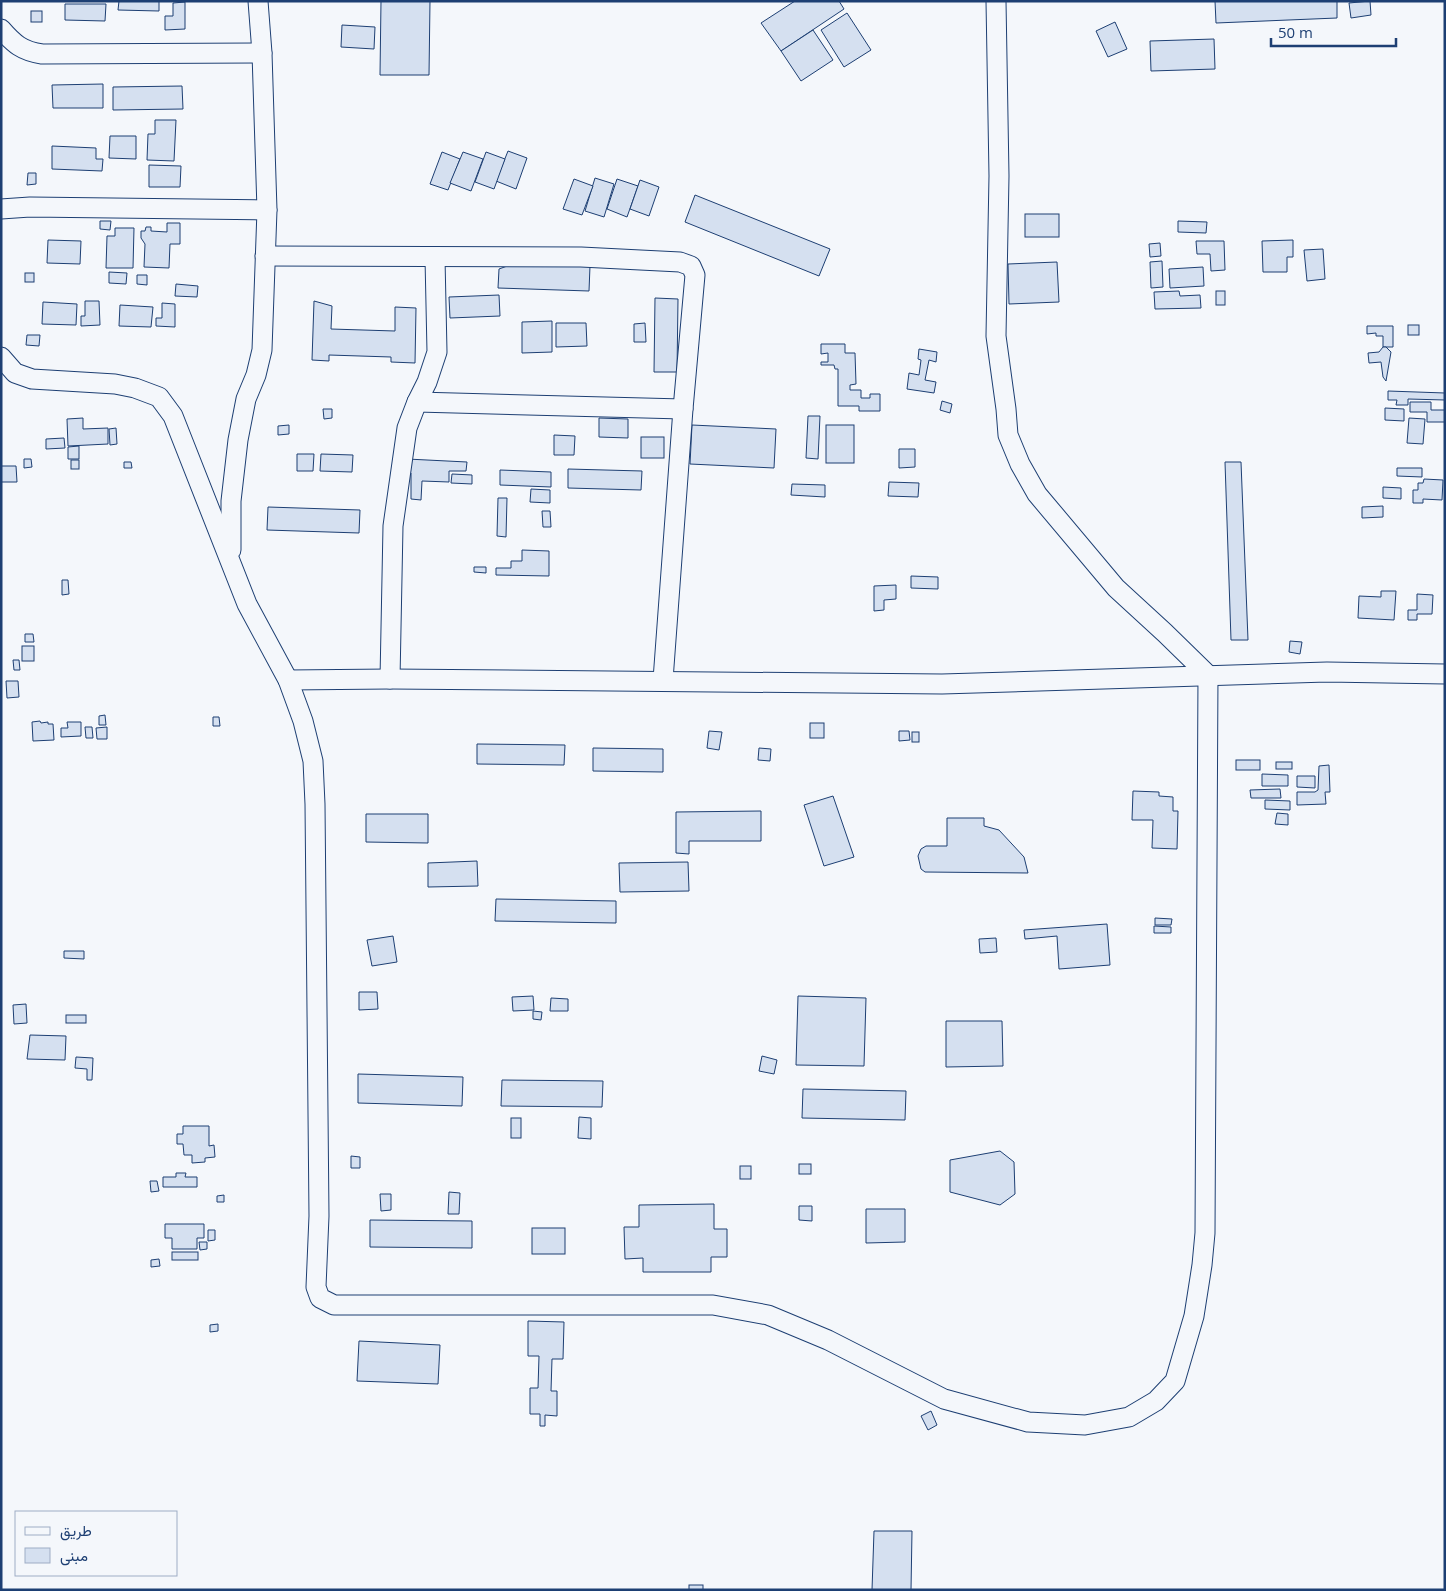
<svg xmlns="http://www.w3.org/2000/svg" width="1446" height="1591" font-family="'Open Sans',Vazirmatn,sans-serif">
	<rect width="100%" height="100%" fill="#f4f7fb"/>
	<g fill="#d5e0f0" stroke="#1d3f73">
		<path d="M119 1H159V11L118 10Z"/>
		<path d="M381 1H430L429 75H380Z"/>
		<path d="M795 1H839L844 9 781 51 761 23Z"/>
		<path d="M1215 1H1337V18L1216 23Z"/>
		<path d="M1370 1 1371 15 1351 18 1349 3Z"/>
		<path d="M185 2V29L165 30V16H173V3Z"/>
		<path d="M65 4H106L105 21 65 20Z"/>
		<rect x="31" y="11" width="11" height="11"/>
		<path d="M847 13 871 50 844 67 821 30Z"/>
		<path d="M1115 22 1127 49 1108 57 1096 31Z"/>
		<path d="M342 25 375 27 374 49 341 47Z"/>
		<path d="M813 30 833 60 801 81 781 51Z"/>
		<path d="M1214 39 1215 69 1151 71 1150 41Z"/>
		<path d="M103 84V108H53L52 85Z"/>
		<path d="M182 86 183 109 113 110V87Z"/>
		<path d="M155 120H176L174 161 147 160 148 134H155Z"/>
		<path d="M110 136H136V159L109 158Z"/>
		<path d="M52 146 96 148V159H103L102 171 52 169Z"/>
		<path d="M508 151 527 158 516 189 496 181Z"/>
		<path d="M442 152 460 159 448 190 430 184Z"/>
		<path d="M463 152 483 159 471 191 450 183Z"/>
		<path d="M486 152 505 159 494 189 475 182Z"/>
		<path d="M149 165 181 166 180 187H149Z"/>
		<path d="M28 173H36V184L27 185Z"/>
		<path d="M595 178 614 184 604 217 585 211Z"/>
		<path d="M574 179 593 186 582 215 563 209Z"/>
		<path d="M617 179 638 186 627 217 607 209Z"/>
		<path d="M640 180 659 187 649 216 630 209Z"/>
		<path d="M695 195 830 249 819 276 685 222Z"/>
		<rect x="1025" y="214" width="34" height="23"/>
		<path d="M100 221H111L110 230 100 229Z"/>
		<path d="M1178 221 1207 222 1206 233 1178 232Z"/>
		<path d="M167 223H180V244H170L169 268 144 267 145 244 141 238V231H145L146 227H151V231L167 232Z"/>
		<path d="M115 228H134L133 268H106L107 236H115Z"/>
		<path d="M48 240 81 241 80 264 47 263Z"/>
		<path d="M1293 240V257H1287V272H1263L1262 241Z"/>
		<path d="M1196 241H1224L1225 270 1211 271 1210 254H1197Z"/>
		<path d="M1160 243 1161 256 1150 257 1149 244Z"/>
		<path d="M1323 249 1325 279 1307 281 1304 250Z"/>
		<path d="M532 257 590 266 589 291 498 288 499 269Z"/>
		<path d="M1162 261 1163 287 1151 288 1150 262Z"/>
		<path d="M1057 262 1059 302 1009 304 1008 264Z"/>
		<path d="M1203 267 1204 286 1170 288 1169 269Z"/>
		<path d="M109 272 127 273 126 284 109 283Z"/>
		<rect x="25" y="273" width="9" height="9"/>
		<path d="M137 275H147V285L137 284Z"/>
		<path d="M176 284 198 286 197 297 175 296Z"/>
		<path d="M1179 291 1180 296 1200 295 1201 308 1155 309 1154 292Z"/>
		<rect x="1216" y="291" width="9" height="14"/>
		<path d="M499 295 500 316 450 318 449 297Z"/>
		<path d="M655 298 678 299 677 372H654Z"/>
		<path d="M85 301H99L100 325 81 326V316H85Z"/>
		<path d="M314 301 332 306 331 329 395 331V307L416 308 415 363 391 362V357L329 355V361L312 360Z"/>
		<path d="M43 302 77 304 76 325 42 324Z"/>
		<path d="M162 303 175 304V327L156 326V318H162Z"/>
		<path d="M120 305 153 307 151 327 119 326Z"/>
		<path d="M552 321V352L522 353V322Z"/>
		<path d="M556 323H586L587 346 556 347Z"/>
		<path d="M645 323 646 342H634V324Z"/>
		<rect x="1408" y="325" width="11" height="10"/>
		<path d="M1367 326H1393V347H1383V336H1376V333L1367 334Z"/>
		<path d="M27 335H40L39 346 26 345Z"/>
		<path d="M821 344H845V353H855L856 384 850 385V390H861V398H870V394H880V411H859V406H838V369H835L834 365H821V362H828V353L821 354Z"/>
		<path d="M1383 347H1386L1391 352 1386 381 1383 377 1381 362 1369 363 1368 353 1379 352Z"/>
		<path d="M919 349 937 352 936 362 929 360 925 380 936 382 934 393 907 389 909 373 919 375 921 360 918 359Z"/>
		<path d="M1388 391 1445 393V400L1408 399V405H1396L1397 400H1388Z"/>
		<path d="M942 401 952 404 950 413 940 410Z"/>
		<path d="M1410 402H1431V410H1445V422H1427V412H1410Z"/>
		<path d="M1385 408 1404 409V421L1385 420Z"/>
		<path d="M323 409H332V418L324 419Z"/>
		<path d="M808 416H820L818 459 806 458Z"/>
		<path d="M83 418V429L108 428V444L68 446 67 419Z"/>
		<path d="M599 418 628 419V438L599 437Z"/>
		<path d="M1409 418 1425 419 1423 444 1407 443Z"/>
		<path d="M289 425V434L278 435V426Z"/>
		<path d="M692 425 776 429 774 468 690 464Z"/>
		<rect x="826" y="425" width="28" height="38"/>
		<path d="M116 428 117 444 110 445 109 429Z"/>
		<path d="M554 435 575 436 574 455H554Z"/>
		<rect x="641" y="437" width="23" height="21"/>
		<path d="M64 438 65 448 46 449V439Z"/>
		<path d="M79 446V459H68V447Z"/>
		<path d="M899 449H915V467L899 468Z"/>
		<path d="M297 454H314L313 471H297Z"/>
		<path d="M321 454 353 455 352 472 320 471Z"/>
		<path d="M24 459H31L32 467 24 468Z"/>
		<path d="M407 459 467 462 466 471H449V482L422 481 421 500 411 499V473H406Z"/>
		<rect x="71" y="460" width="8" height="9"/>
		<path d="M124 462H131L132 468H124Z"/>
		<path d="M1225 462H1241L1248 640H1231Z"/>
		<path d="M1 466H16L17 482H1Z"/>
		<path d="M1397 468H1422V477L1397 476Z"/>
		<path d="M568 469 642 471 641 490 568 488Z"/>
		<path d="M500 470 551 472V487L500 485Z"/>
		<path d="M452 474 472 475V484L451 483Z"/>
		<path d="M1424 479 1443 480 1442 500 1423 499V503H1413V490H1418V483H1423Z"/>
		<path d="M889 482 919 483 918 497 888 496Z"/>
		<path d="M792 484 825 485V497L791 495Z"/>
		<path d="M1383 487 1401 488V499L1383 498Z"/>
		<path d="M531 489 550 490V503L530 502Z"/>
		<path d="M498 498H507L506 537 497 536Z"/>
		<path d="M1383 506V517L1362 518V507Z"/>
		<path d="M268 507 360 510 359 533 267 530Z"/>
		<path d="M542 511H550L551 527H543Z"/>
		<path d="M522 550 549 551V576L496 575V568H511V561H522Z"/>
		<path d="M474 567H486V573L474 572Z"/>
		<path d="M911 576 938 577V589L911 588Z"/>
		<path d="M62 580H68L69 594 62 595Z"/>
		<path d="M896 585V599L884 600V610L874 611V586Z"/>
		<path d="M1381 591H1396L1394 620 1358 618 1359 596 1381 597Z"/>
		<path d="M1417 594 1433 595 1432 614H1417V620H1408V610H1417Z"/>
		<path d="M25 634H33L34 642H25Z"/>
		<path d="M1290 641 1302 642 1300 654 1289 652Z"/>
		<rect x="22" y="646" width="12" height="15"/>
		<path d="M13 660H19L20 670H14Z"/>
		<path d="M6 681H18L19 697 7 698Z"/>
		<path d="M105 715 106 725H99V716Z"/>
		<path d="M213 717H219L220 726H213Z"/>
		<path d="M40 721 41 723 48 722V724H53L54 740 33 741 32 722Z"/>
		<path d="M67 722H81V736L61 737V728H68Z"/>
		<rect x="810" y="723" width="14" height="15"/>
		<path d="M85 727H92L93 738H86Z"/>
		<path d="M107 727V739H97L96 728Z"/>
		<path d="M709 731 722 732 719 750 707 748Z"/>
		<path d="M899 731H909L910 740 899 741Z"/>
		<rect x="912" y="732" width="7" height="10"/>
		<path d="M477 744 565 745 564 765 477 764Z"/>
		<path d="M593 748 663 749V772L593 771Z"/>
		<path d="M759 748 771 749 770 761 758 760Z"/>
		<rect x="1236" y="760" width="24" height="10"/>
		<rect x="1276" y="762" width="16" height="7"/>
		<path d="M1329 765 1330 792H1325L1326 804 1297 805V792H1315L1318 790 1319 766Z"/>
		<path d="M1262 774 1288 775V786H1262Z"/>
		<path d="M1297 776H1315V788L1297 787Z"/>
		<path d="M1280 789 1281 798H1251L1250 790Z"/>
		<path d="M1133 791 1159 792V796L1173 797V811H1178L1177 849 1152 848 1153 820H1132Z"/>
		<path d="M833 796 854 857 824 866 804 805Z"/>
		<path d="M1265 800 1290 801V810L1265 809Z"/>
		<path d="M761 811V841H689V854L676 853V812Z"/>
		<path d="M1277 813 1288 814V825L1275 824Z"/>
		<path d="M366 814H428V843L366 842Z"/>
		<path d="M947 818H984V826L999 830 1024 857 1028 873 925 872 921 869 918 856 921 849 926 846H947Z"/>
		<path d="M477 861 478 886 428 887V863Z"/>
		<path d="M688 862 689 891 620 892 619 863Z"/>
		<path d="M496 899 616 901V923L495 921Z"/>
		<path d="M1155 918 1172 919 1171 925H1155Z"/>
		<path d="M1107 924 1110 965 1059 969 1057 936 1025 939 1024 930Z"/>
		<path d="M1154 926 1171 927V933H1154Z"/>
		<path d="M393 936 397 962 372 966 367 940Z"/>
		<path d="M996 938 997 952 980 953 979 939Z"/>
		<path d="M64 951H84V959L64 958Z"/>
		<path d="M359 992H377L378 1009 359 1010Z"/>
		<path d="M533 996 534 1010 513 1011 512 997Z"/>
		<path d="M798 996 866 998 864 1066 796 1065Z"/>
		<path d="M551 998 568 999V1011H550Z"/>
		<path d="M26 1004 27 1023 14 1024 13 1005Z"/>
		<path d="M533 1011 542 1012 541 1020 533 1019Z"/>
		<rect x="66" y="1015" width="20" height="8"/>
		<path d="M946 1021H1002L1003 1066 946 1067Z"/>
		<path d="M30 1035 66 1036 65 1060 27 1059Z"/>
		<path d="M762 1056 777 1060 774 1074 759 1071Z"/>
		<path d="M76 1057 93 1058 92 1080H87V1069L75 1068Z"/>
		<path d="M358 1074 463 1077 462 1106 358 1103Z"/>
		<path d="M502 1080 603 1081 602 1107 501 1106Z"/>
		<path d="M803 1089 906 1091 905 1120 802 1118Z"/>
		<path d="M579 1117 591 1118V1139L578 1138Z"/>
		<rect x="511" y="1118" width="10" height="20"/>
		<path d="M183 1126H209V1146L214 1145 215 1157 205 1158V1162L192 1163V1155H184L183 1144H177V1134H183Z"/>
		<path d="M1000 1151 1014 1162 1015 1194 1000 1205 950 1192V1160Z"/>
		<path d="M351 1156 360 1157V1168H351Z"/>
		<rect x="799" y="1164" width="12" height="10"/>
		<rect x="740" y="1166" width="11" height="13"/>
		<path d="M176 1173H186L185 1177H197V1187H163V1177H176Z"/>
		<path d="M150 1181H157L159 1191 151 1192Z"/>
		<path d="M449 1192 460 1193 459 1214H448Z"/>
		<path d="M380 1194H391V1210L381 1211Z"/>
		<path d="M224 1195V1202H217V1196Z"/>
		<path d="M714 1204V1229H727V1257H711V1272H643V1258L625 1259 624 1227H639V1205Z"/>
		<path d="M799 1206H812V1221L799 1220Z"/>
		<path d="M866 1209H905V1242L866 1243Z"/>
		<path d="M370 1220 472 1221V1248L370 1247Z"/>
		<path d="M165 1224H204V1238H197V1249H172V1238H165Z"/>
		<rect x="532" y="1228" width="33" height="26"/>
		<path d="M208 1230H215V1240L208 1241Z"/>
		<path d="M199 1242H207V1249L200 1250Z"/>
		<rect x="172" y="1252" width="26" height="8"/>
		<path d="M159 1259 160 1266 151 1267V1260Z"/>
		<path d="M528 1321 564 1322 563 1359H552L551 1391H557V1416L545 1415V1426H540V1414H530V1388H538L539 1356H528Z"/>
		<path d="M218 1324V1331L210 1332V1325Z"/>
		<path d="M359 1341 440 1345 438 1384 357 1381Z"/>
		<path d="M931 1411 937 1425 928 1430 921 1416Z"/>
		<path d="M874 1531H912L911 1590H872Z"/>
		<rect x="689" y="1585" width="14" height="5"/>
	</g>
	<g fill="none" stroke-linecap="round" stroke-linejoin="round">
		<g stroke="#1d3f73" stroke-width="21">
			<g id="minor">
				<path d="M1 29C14 44 22 51 42 54L262 53"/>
				<path d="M1 209 30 207 267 210"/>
				<path d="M265 256 581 257 680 262 691 266 695 275 683 409 663 680"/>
				<path d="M1 357 15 373 32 379 115 384 135 388 159 397 173 416 247 604 288 680 303 721 313 761 315 804 319 1216 316 1287 320 1298 334 1305H713L768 1315 828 1340 944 1399 1028 1422 1085 1425 1129 1417 1156 1401 1175 1381 1194 1316 1202 1265 1205 1233 1208 675 1165 633 1116 588 1037 494 1020 464 1008 435 1006 409 996 336 999 176 996 1"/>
				<path d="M417 402 683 409"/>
				<path d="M231 550V501L238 440 246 399 256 375 262 350 267 210 262 53 258 1"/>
				<path d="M390 679 393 526 407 428 417 402 427 382 437 352 435 258"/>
				<path d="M288 680 390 679 942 684 1327 672 1445 674"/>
			</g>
		</g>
		<use href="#minor" stroke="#f4f7fb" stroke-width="19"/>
	</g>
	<rect width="1446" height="1591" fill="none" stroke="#1d3f73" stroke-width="5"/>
	<rect x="15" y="1511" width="162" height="65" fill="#f4f7fb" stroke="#9eadc5"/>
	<rect x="25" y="1527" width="25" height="8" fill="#f4f7fb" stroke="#9eadc5"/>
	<text x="60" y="1536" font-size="15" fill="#1d3f73">طريق</text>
	<rect x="25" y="1548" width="25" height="15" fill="#d5e0f0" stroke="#9eadc5"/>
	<text x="60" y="1561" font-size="15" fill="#1d3f73">مبنى</text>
	<path d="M1271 38v8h125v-8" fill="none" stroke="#1d3f73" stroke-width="2.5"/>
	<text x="1278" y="38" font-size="15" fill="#1d3f73" stroke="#f4f7fb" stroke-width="4" paint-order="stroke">50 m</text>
</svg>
